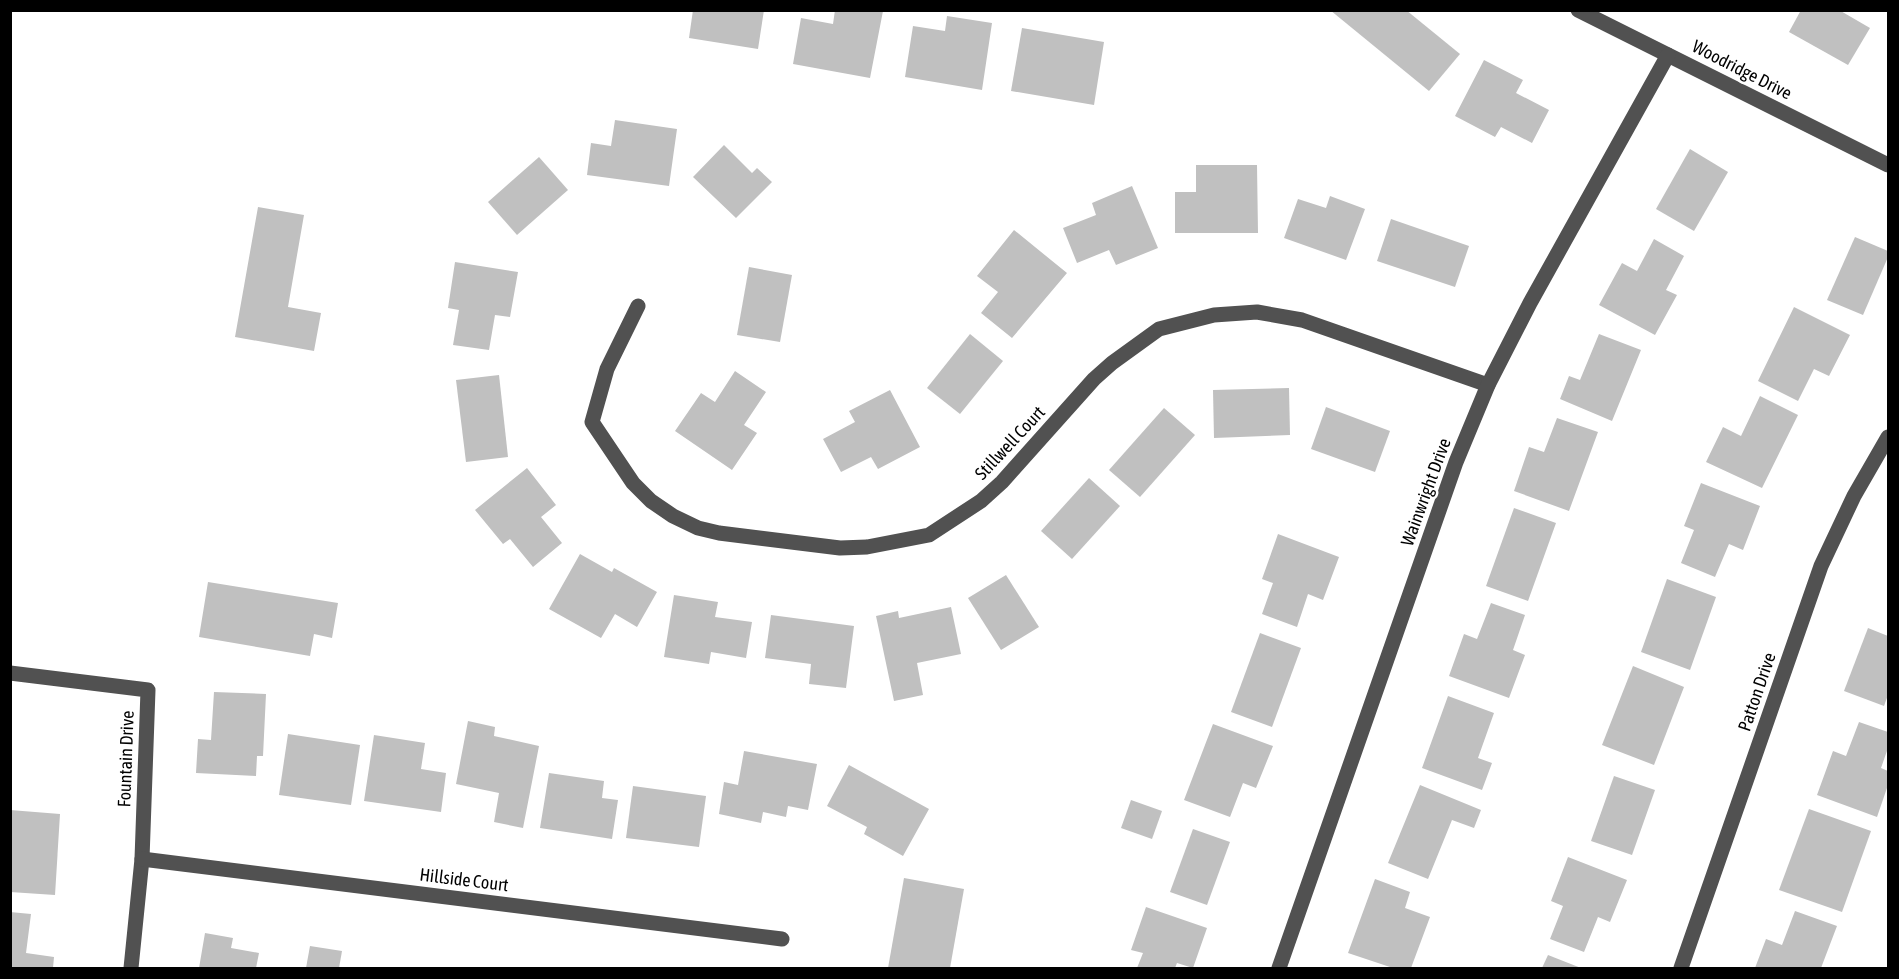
<svg xmlns="http://www.w3.org/2000/svg" width="1899" height="979" font-family="'Asap Condensed',sans-serif">
	<rect width="100%" height="100%" fill="#fff"/>
	<g fill="#c0c0c0">
		<path d="M693 10H764L758 49 689 38Z"/>
		<path d="M835 10 883 11 870 78 793 64 801 18 833 24Z"/>
		<path d="M1330 10H1406L1460 54 1429 91Z"/>
		<path d="M1801 10H1839L1870 28 1848 65 1789 32Z"/>
		<path d="M947 16 992 23 982 90 905 77 913 26 945 31Z"/>
		<path d="M1022 28 1104 42 1094 105 1011 91Z"/>
		<path d="M1484 60 1523 80 1516 93 1549 110 1532 143 1501 127 1495 137 1455 116Z"/>
		<path d="M615 120 677 129 669 186 587 175 591 143 611 146Z"/>
		<path d="M724 145 752 173 757 168 772 182 736 218 693 177Z"/>
		<path d="M1690 149 1728 172 1694 231 1656 209Z"/>
		<path d="M539 157 568 190 517 235 488 202Z"/>
		<path d="M1196 165H1257L1258 233H1175V192H1196Z"/>
		<path d="M1132 186 1158 248 1116 265 1109 250 1077 263 1063 228 1096 215 1092 203Z"/>
		<path d="M1330 196 1365 209 1346 260 1284 238 1298 199 1326 208Z"/>
		<path d="M258 207 304 215 288 307 321 313 314 351 235 337Z"/>
		<path d="M1391 219 1469 246 1455 287 1377 261Z"/>
		<path d="M1014 230 1067 273 1012 338 981 313 998 292 977 276Z"/>
		<path d="M1855 237 1888 251V257L1863 315 1827 300Z"/>
		<path d="M1654 239 1684 256 1666 290 1677 295 1655 335 1599 305 1622 263 1637 271Z"/>
		<path d="M455 262 518 272 510 317 495 315 489 350 453 345 459 310 448 308Z"/>
		<path d="M749 267 792 275 780 342 737 335Z"/>
		<path d="M1794 307 1850 335 1829 376 1814 369 1798 401 1758 381Z"/>
		<path d="M970 334 1003 361 960 414 927 388Z"/>
		<path d="M1599 334 1641 350 1612 421 1560 399 1569 376 1580 380Z"/>
		<path d="M735 371 766 392 744 425 757 433 732 470 675 431 701 393 715 402Z"/>
		<path d="M499 375 508 457 466 462 456 380Z"/>
		<path d="M1289 388 1290 435 1214 438 1213 390Z"/>
		<path d="M890 390 920 447 878 469 871 457 841 472 823 439 855 422 849 411Z"/>
		<path d="M1760 396 1798 415 1762 488 1706 462 1723 427 1741 436Z"/>
		<path d="M1326 407 1390 431 1375 472 1311 449Z"/>
		<path d="M1164 408 1195 435 1140 497 1109 470Z"/>
		<path d="M1557 418 1598 432 1569 511 1514 491 1529 447 1544 452Z"/>
		<path d="M527 468 556 505 541 517 562 543 533 567 510 539 503 544 475 510Z"/>
		<path d="M1089 478 1120 506 1072 559 1041 531Z"/>
		<path d="M1701 483 1760 506 1743 550 1729 544 1715 577 1681 563 1694 530 1684 526Z"/>
		<path d="M1514 508 1556 523 1528 601 1486 586Z"/>
		<path d="M1278 534 1339 557 1323 600 1308 594 1297 627 1262 614 1273 583 1262 579Z"/>
		<path d="M580 554 612 572 614 568 657 592 637 627 615 614 601 638 549 609Z"/>
		<path d="M1006 575 1039 627 1001 650 968 598Z"/>
		<path d="M1667 579 1716 597 1690 670 1641 652Z"/>
		<path d="M208 582 338 603 332 638 314 634 310 656 199 637Z"/>
		<path d="M674 595 718 602 715 617 752 622 746 658 711 652 709 664 664 657Z"/>
		<path d="M1491 603 1525 615 1513 650 1525 655 1509 698 1449 676 1464 634 1477 639Z"/>
		<path d="M951 607 961 654 917 663 923 695 894 701 876 616 898 611 899 618Z"/>
		<path d="M771 615 854 626 846 688 809 684 811 664 765 658Z"/>
		<path d="M1868 628 1888 636V695L1884 706 1844 691Z"/>
		<path d="M1260 633 1301 648 1272 727 1231 712Z"/>
		<path d="M1633 666 1684 687 1654 765 1602 745Z"/>
		<path d="M214 692 266 694 263 756H257L256 776 196 773 198 739 211 740Z"/>
		<path d="M1448 696 1494 713 1478 758 1492 763 1482 790 1422 768Z"/>
		<path d="M468 721 495 727 494 736 539 746 523 828 494 822 499 793 456 784Z"/>
		<path d="M1859 722 1888 732V748L1881 768 1888 771V785L1877 817 1817 795 1833 751 1846 756Z"/>
		<path d="M1213 724 1273 746 1256 788 1243 783 1230 817 1184 800Z"/>
		<path d="M288 734 360 745 351 805 279 795Z"/>
		<path d="M374 735 425 743 421 769 446 773 441 812 364 801Z"/>
		<path d="M744 751 817 764 808 810 788 806 786 817 763 812 761 823 719 814 724 782 738 785Z"/>
		<path d="M849 765 929 809 903 856 864 834 867 827 827 806Z"/>
		<path d="M549 773 604 781 602 798 618 800 612 839 540 828Z"/>
		<path d="M1614 776 1655 790 1632 855 1591 841Z"/>
		<path d="M1420 785 1481 810 1474 828 1452 820 1428 879 1388 863Z"/>
		<path d="M633 786 706 796 699 847 626 838Z"/>
		<path d="M1131 800 1162 811 1152 839 1121 828Z"/>
		<path d="M1809 809 1871 831 1842 912 1779 890Z"/>
		<path d="M10 810 60 814 55 895 10 892Z"/>
		<path d="M1193 829 1230 842 1207 905 1170 892Z"/>
		<path d="M1568 857 1627 880 1610 922 1598 917 1584 952 1550 939 1563 906 1551 901Z"/>
		<path d="M904 878 964 889 950 968H888Z"/>
		<path d="M1375 879 1410 892 1405 908 1430 917 1411 968H1393L1348 953Z"/>
		<path d="M1146 907 1207 928 1193 968 1177 963 1175 968H1137L1143 953 1131 950Z"/>
		<path d="M1795 911 1837 926 1821 968H1755L1766 939 1782 945Z"/>
		<path d="M10 912 31 914 26 953 54 957 53 968H10Z"/>
		<path d="M205 933 233 938 231 948 259 953 256 968H199Z"/>
		<path d="M310 946 342 951 339 968H306Z"/>
		<path d="M1548 955 1581 968H1542Z"/>
	</g>
	<g fill="none" stroke-linecap="round" stroke-linejoin="round">
		<g stroke="#515151" stroke-width="15">
			<path d="M1578 10 1888 165"/>
			<path d="M638 306 607 369 592 422 633 483 651 501 673 516 698 528 719 533 840 548 867 547 929 535 981 501 1002 482 1094 379 1112 363 1159 329 1214 315 1257 312 1302 320 1488 385"/>
			<path d="M10 673 148 690 142 859 131 968"/>
			<path d="M142 859 782 939"/>
			<path d="M1279 968 1456 462 1488 385 1530 303 1668 55"/>
			<path d="M1681 968 1821 566 1854 496 1888 437"/>
		</g>
	</g>
	<g text-anchor="middle" stroke-width="5" stroke-linejoin="round" paint-order="stroke">
		<g font-size="18" fill="#000" stroke="#fff">
			<text transform="translate(1742 70) rotate(27)" y="6">Woodridge Drive</text>
			<text transform="translate(1010 443) rotate(-47)" y="6">Stillwell Court</text>
			<text transform="translate(1426 492) rotate(-70)" y="6">Wainwright Drive</text>
			<text transform="translate(1757 692) rotate(-71)" y="6">Patton Drive</text>
			<text transform="translate(126 759) rotate(-88)" y="6">Fountain Drive</text>
			<text transform="translate(464 880) rotate(7)" y="6">Hillside Court</text>
		</g>
	</g>
	<rect width="1899" height="979" fill="none" stroke="#000000" stroke-width="24"/>
</svg>
